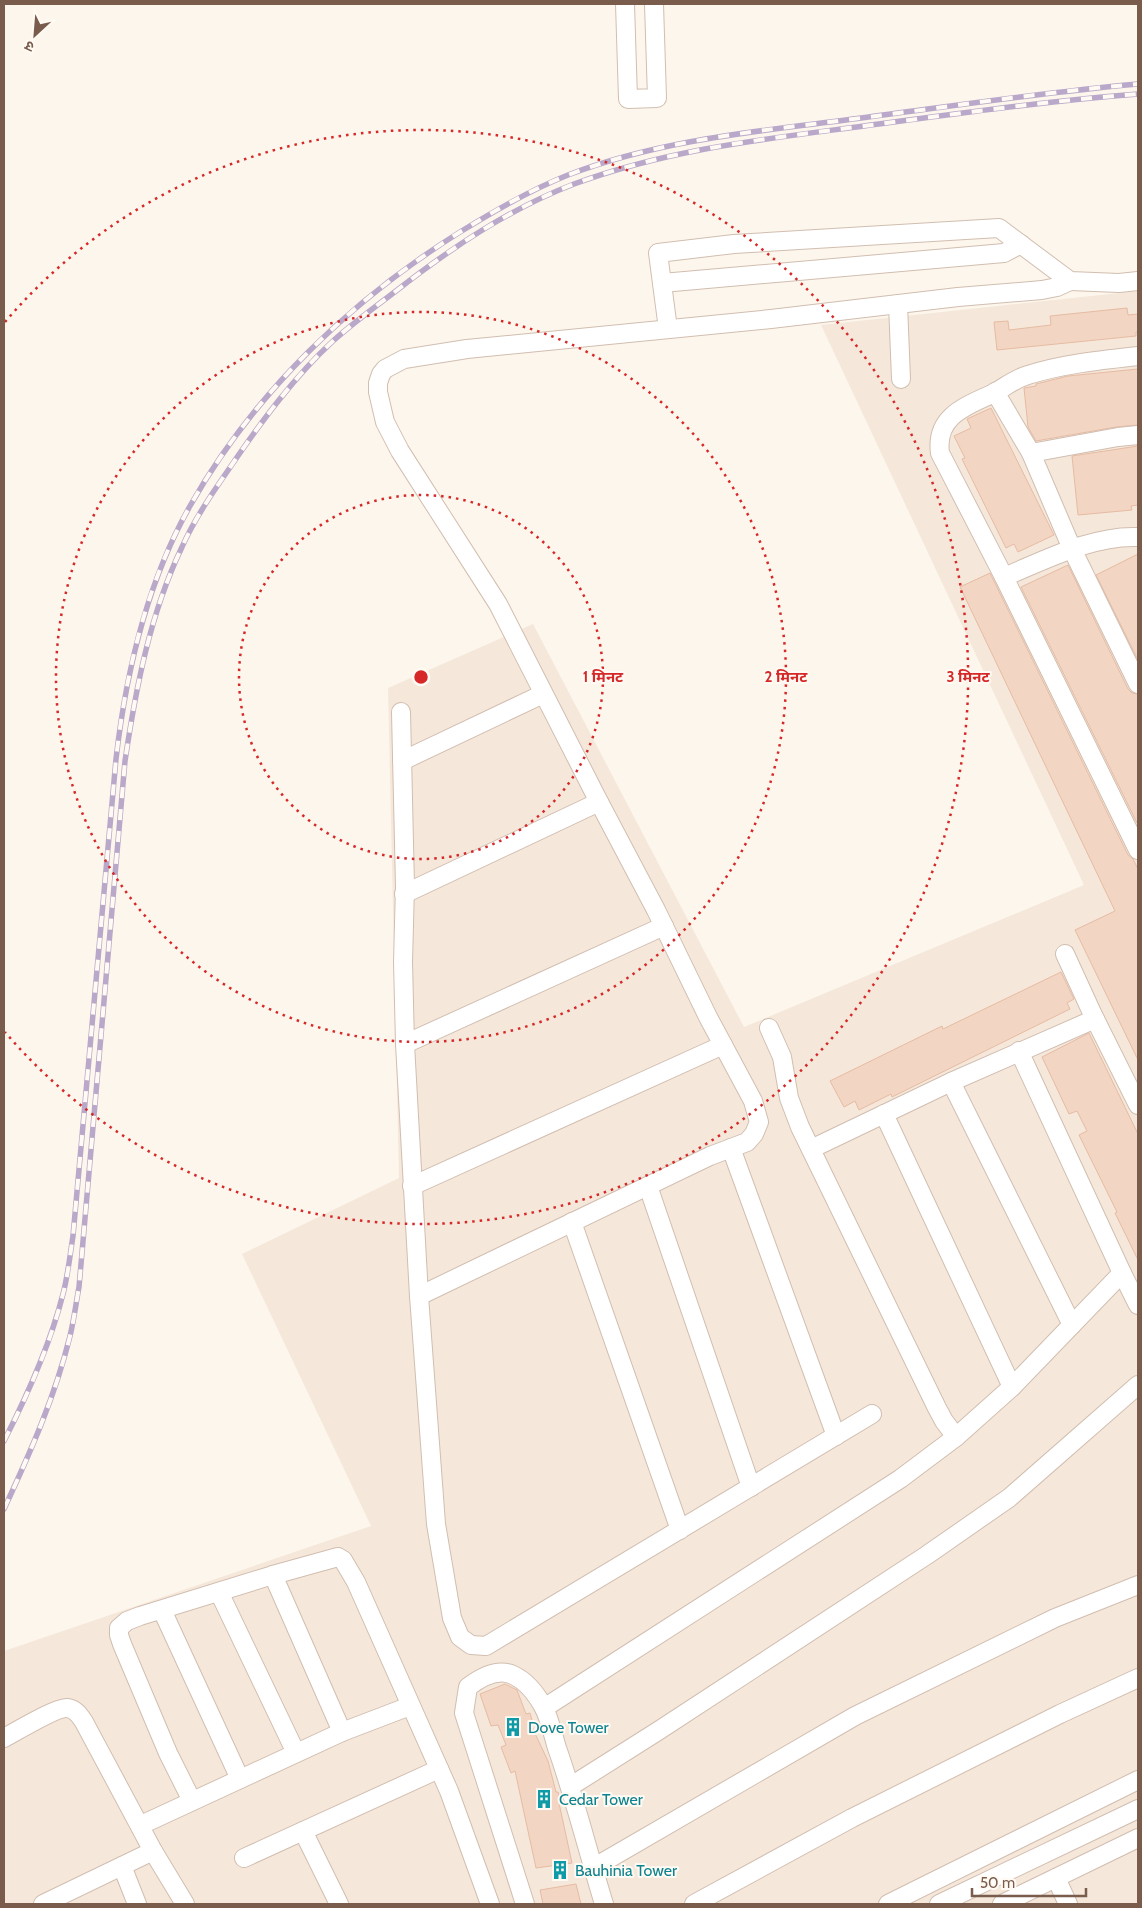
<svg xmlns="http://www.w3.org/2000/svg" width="1142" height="1908" font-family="Cabin,'Noto Sans Devanagari',sans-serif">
	<rect width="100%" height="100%" fill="#fdf6ec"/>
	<path fill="#f5e8da" d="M1138 291V1904H4V1651L371 1526 242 1254 399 1178 388 688 533 624 744 1027 1084 885 821 325Z"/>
	<g fill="#f3d5c3" stroke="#e6bba3">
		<path d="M1127 308 1128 315 1138 314V332H1136V336L997 350 994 322 1008 321 1009 330 1051 325 1050 316Z"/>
		<path d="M1138 369V425L1116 427 1036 441 1028 427 1024 388 1036 386V384L1068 376Z"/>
		<path d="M991 408 1054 535 1018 552 1014 544 1006 548 962 459 965 458 954 436 971 428 967 419Z"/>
		<path d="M1138 446V505L1131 506 1132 510 1078 515 1072 456Z"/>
		<path d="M1138 554V660L1096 575Z"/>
		<path d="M1068 565 1128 689 1132 693 1138 694V822L1137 823 1021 587Z"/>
		<path d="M990 573 1128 855 1133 859 1138 869V1060L1075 930 1115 911 960 587Z"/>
		<path d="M1061 972 1074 999 1067 1003 1070 1009 892 1097 891 1094 859 1110 855 1101 844 1107 830 1081 942 1026 943 1029Z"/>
		<path d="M1089 1033 1138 1134V1260L1115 1213 1117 1212 1079 1135 1087 1131 1077 1111 1069 1114 1042 1057Z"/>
		<path d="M505 1684 517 1690 526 1714 530 1713 533 1724 531 1725 548 1761 556 1792H558L561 1803H559L572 1863 536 1868 515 1771 511 1773 501 1747 506 1745 498 1725 491 1726 480 1694Z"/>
		<path d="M576 1884 581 1904H543L540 1890Z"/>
	</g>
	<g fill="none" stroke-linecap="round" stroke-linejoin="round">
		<g stroke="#d1beb0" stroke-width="20">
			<g id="minor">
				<path d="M625 4 628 99 657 98 654 4"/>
				<path d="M662 283 1004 253 1021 244"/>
				<path d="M898 304 901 379"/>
				<path d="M668 329 658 253 734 244 999 228 1070 281 1119 283 1138 281"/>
				<path d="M995 392 1031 453 1072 549 1138 684"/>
				<path d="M1031 453 1118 437 1138 435"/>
				<path d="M1138 537C1093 535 1045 560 1004 577L1138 850"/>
				<path d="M1004 577 940 453C935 416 966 406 994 393 1005 387 1016 378 1028 375 1063 364 1102 360 1138 356"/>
				<path d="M401 712 405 886 403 962 405 1044 419 1296 436 1524 452 1618 460 1637 471 1645 486 1646 872 1414"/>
				<path d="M402 761 543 694"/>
				<path d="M404 894 599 802"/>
				<path d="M1065 954 1093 1015 1138 1105"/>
				<path d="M769 1028 782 1057 789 1098 800 1127 937 1408 944 1421 956 1437"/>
				<path d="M405 1044 664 926"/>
				<path d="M1019 1051 1122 1273 1138 1305"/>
				<path d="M951 1082 1072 1325"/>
				<path d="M884 1114 1012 1387"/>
				<path d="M731 1148 836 1436"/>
				<path d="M811 1149 951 1082 1095 1019"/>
				<path d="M412 1186 723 1045"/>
				<path d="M648 1186 751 1487"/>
				<path d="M572 1222 680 1530"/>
				<path d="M419 1296 710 1156 747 1142 754 1134 759 1122 753 1101 708 1017 656 910 599 802 498 604 400 451 385 422 378 392V383L381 374 385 369 404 359 467 349 771 319 958 297 1042 290 1057 287 1070 281"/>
				<path d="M273 1575 342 1732"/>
				<path d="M219 1592 296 1753"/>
				<path d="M162 1610 240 1779"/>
				<path d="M544 1708 900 1479 956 1437 1012 1387 1122 1273"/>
				<path d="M4 1738C15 1732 57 1707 67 1708 76 1709 80 1716 84 1722L153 1851 185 1904"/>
				<path d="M571 1786 658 1731 927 1555 1009 1498 1138 1385"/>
				<path d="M192 1801 168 1753 122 1644 119 1635V1628L127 1621 140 1616 273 1575 338 1557 343 1560 356 1582 449 1791 490 1904"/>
				<path d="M141 1825 342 1732 410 1706"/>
				<path d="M303 1831 339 1904"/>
				<path d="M244 1858 439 1769"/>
				<path d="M122 1866 137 1904"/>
				<path d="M593 1868 855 1716 1055 1618 1138 1585"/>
				<path d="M1056 1878 1068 1904"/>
				<path d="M43 1904 153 1851"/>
				<path d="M525 1904 464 1713 468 1687C480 1678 498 1668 513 1675 526 1681 537 1695 544 1708 550 1720 553 1735 557 1748 575 1799 588 1852 604 1904"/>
				<path d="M694 1904 852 1818 1060 1714 1138 1678"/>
				<path d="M888 1904 1138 1780"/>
				<path d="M939 1904 1138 1809"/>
				<path d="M1002 1904 1138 1838"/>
			</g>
		</g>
		<use href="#minor" stroke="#fff" stroke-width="18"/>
		<g stroke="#b9a8c9" stroke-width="5.5">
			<g id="rail">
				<path d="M4 1441C28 1394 50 1345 63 1294 68 1275 70 1255 73 1236L116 759C126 672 146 584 190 506 254 393 350 301 460 232 494 211 530 190 568 175 662 139 762 131 861 118 953 106 1046 92 1138 84"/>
				<path d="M4 1509C30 1453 55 1397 70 1336 74 1320 76 1303 79 1287L125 761C136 687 150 614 182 547 195 518 213 492 231 466 261 422 294 377 333 341 353 323 375 307 396 291 451 248 509 209 574 184 669 149 765 139 864 126 955 114 1047 101 1138 94"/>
			</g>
		</g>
		<use href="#rail" stroke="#fffaf3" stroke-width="4" stroke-dasharray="11" stroke-linecap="butt"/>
	</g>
	<g fill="none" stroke="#d62828" stroke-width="2.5" stroke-dasharray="2.5 5">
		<circle cx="421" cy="677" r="182"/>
		<circle cx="421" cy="677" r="365"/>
		<path d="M5 322A547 547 0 1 1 5 1032"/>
	</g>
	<defs>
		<g id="building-bare" transform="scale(1.5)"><path d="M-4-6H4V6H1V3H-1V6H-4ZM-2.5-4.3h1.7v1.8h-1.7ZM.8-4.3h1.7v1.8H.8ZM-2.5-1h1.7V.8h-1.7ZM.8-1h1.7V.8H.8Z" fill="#0f9aa8" stroke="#fffaf3" stroke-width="2.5" paint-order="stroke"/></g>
	</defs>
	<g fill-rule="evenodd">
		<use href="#building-bare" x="513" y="1727"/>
		<use href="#building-bare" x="544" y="1799"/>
		<use href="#building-bare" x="560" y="1870"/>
	</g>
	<g text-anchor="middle" stroke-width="4" stroke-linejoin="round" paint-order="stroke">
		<g font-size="16" fill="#0d838f" stroke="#fffaf3" text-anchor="start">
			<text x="528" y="1733">Dove Tower</text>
			<text x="559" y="1805">Cedar Tower</text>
			<text x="575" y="1876">Bauhinia Tower</text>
		</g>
	</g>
	<circle cx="421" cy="677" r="8" fill="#d62828" stroke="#fffaf3" stroke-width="2.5"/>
	<g font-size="15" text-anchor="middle" font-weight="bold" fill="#d62828" stroke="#fffaf3" stroke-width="4" stroke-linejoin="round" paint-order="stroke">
		<text x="603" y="682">1 मिनट</text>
		<text x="786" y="682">2 मिनट</text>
		<text x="968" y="682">3 मिनट</text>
	</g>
	<rect width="1142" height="1908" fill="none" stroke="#7a5c4d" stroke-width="10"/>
	<g transform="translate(35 35) rotate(206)" stroke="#fffaf3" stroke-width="4" paint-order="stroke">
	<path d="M0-4L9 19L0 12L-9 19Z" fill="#7a5c4d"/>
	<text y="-8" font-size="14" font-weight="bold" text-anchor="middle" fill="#7a5c4d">उ</text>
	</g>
	<path d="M972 1888v8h114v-8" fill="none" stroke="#7a5c4d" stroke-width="2.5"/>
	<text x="980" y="1888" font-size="15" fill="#7a5c4d" stroke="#fffaf3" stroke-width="4" paint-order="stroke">50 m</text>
</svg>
